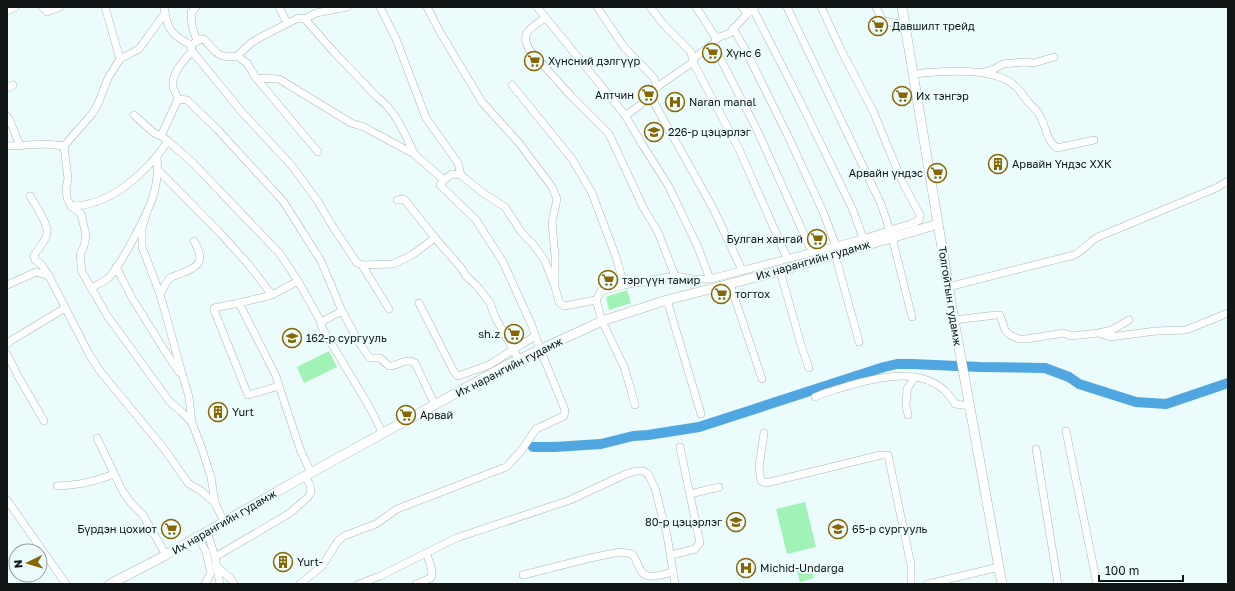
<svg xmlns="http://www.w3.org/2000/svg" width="1235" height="591" font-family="'Golos Text',sans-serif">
	<rect width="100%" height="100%" fill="#ecfbfb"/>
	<g fill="#a1f2b6">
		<path d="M627 290 631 303 609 310 606 297Z"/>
		<path d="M329 351 337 367 304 383 297 367Z"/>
		<path d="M805 502 816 547 787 554 776 509Z"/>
		<path d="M811 567 814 578 800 582 797 571Z"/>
	</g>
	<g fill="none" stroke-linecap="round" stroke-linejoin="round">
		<path stroke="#4fa6e0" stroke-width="10" d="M533 447H554L601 444 633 436 648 435 699 427 884 367 897 364H912L980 367 1045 368 1069 377 1079 384 1136 402 1166 404 1228 383"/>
		<g stroke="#aab7b7" stroke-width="8">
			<g id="street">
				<path d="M42 7 47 12 60 7"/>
				<path d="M164 7C167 29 171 35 191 45"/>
				<path d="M196 7 191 13 192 26 197 41"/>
				<path d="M279 7 287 23"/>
				<path d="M380 7 396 39 426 118 458 163 461 175"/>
				<path d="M427 7 440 32 482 102 519 143 552 187 557 199 552 222 555 256V281"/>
				<path d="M537 7 625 115 642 144 668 185 697 245 710 279"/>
				<path d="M597 7 624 47 654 78 657 87C653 91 652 95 653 101L713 208 742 270"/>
				<path d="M650 7 664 25 691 52 693 62 739 149 787 258"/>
				<path d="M696 7 714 35 717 38"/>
				<path d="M742 7 747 14"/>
				<path d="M787 7 881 204 892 237 912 317"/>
				<path d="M821 7 842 52 873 111 902 181 920 215 919 220 913 223 914 226"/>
				<path d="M876 7 883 21 905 25"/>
				<path d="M753 9 798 97 852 208 865 243"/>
				<path d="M7 11 15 7"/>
				<path d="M545 18C533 27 519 32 529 49L571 96 609 134 644 209 658 232 675 276"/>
				<path d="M305 19 333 51 377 97C396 111 404 133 414 153"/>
				<path d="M733 28 745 49 789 138 824 214 837 249"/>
				<path d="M713 44 757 130 812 252"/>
				<path d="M192 51 241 111 292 166 317 200 333 227 357 263 362 265 393 264 412 255 435 238 462 269 466 276 477 286 490 303 495 317 519 360"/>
				<path d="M237 56 251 43 261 37 298 18 305 19 316 13 347 7"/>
				<path d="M120 59 139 49 165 13"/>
				<path d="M984 72 994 69 1003 64 1024 62 1034 63 1054 57"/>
				<path d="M914 74C940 71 994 66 1015 86 1020 90 1024 97 1028 102 1032 106 1038 111 1040 116 1046 126 1046 141 1057 148L1094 140"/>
				<path d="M256 78 318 152"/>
				<path d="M512 85 572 159 592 193 616 257 624 285"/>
				<path d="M657 87 693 62 694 58 713 44 717 38 730 33 747 14 755 7"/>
				<path d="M7 88 13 85"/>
				<path d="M178 99 187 100 218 130 283 201 321 261 342 311 360 344 369 357 371 358H380L389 366C398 366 407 357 415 363L435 405"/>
				<path d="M134 115 154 133 161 136"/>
				<path d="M7 116 10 121 20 146"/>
				<path d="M625 116 647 100 653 98"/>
				<path d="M168 141 193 163 280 254 298 281 321 322V326L370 408 383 434"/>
				<path d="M7 146 47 144 64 146 92 114 98 104 108 78 120 59 105 7"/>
				<path d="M64 146 68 179 66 188 67 198 71 206 81 214 86 235 84 246 80 255 82 272 108 317 130 347 170 402 182 412 192 423 201 446 211 477 215 503 224 522"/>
				<path d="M158 170 222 235 248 264 272 295 298 281"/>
				<path d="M30 196C34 203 49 225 47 233 46 240 39 249 34 255L35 260 41 264 49 276"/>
				<path d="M397 200 404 199 435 238"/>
				<path d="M71 206C111 206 147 172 168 141L161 136 178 99C177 95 174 91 173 87 171 73 184 61 192 51L191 45 201 39H204C215 52 219 59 237 56L247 63 256 78 279 79 351 123 364 127 414 154 444 180 452 174 461 175 483 193 505 207 522 233 533 244 545 261 555 287 559 302 564 306 596 300"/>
				<path d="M147 212 142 228V247L160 294 183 377 189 397 192 423"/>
				<path d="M835 254 859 342"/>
				<path d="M362 265 389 309"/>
				<path d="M116 267 132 298 165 351 179 372"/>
				<path d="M780 271 802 348 809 368"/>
				<path d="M730 284 762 379"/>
				<path d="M7 285 36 272 49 276 89 354 100 371 165 450 188 483 201 491 215 503"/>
				<path d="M948 287 1074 255C1083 251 1089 242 1098 237L1216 188 1228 181"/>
				<path d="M91 288C96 285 102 283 107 279 119 270 150 209 154 193 157 182 158 169 157 157"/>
				<path d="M160 294C163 289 166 282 170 278 173 276 178 275 182 273 202 266 204 259 194 241"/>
				<path d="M667 300 701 414"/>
				<path d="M239 303 272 295"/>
				<path d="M419 303 454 372 458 376 489 365 535 336"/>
				<path d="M954 320 996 315H1000L1005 330 1010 335 1019 339H1026L1064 333 1071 336 1098 333 1112 330 1129 320"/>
				<path d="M321 322 342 311"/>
				<path d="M1099 333 1110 337 1156 331 1186 330 1228 313"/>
				<path d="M7 344 12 340 65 308"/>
				<path d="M7 354 18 376 44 421"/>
				<path d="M279 386 248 395 214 310V308L239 303 276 376 279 386 300 449 311 473"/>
				<path d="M815 397C823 393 832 391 841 388 877 377 932 362 955 404L970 406"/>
				<path d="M635 405 625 369 602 321 596 300 601 291 624 285 675 276 693 279H710L863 239 913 223"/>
				<path d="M908 415 906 406 907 389 915 377"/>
				<path d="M1066 431 1097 584"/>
				<path d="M764 433 759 467 761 481 766 483 881 455H888L911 565V584"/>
				<path d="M97 438 122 490 131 503 143 515 166 555"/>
				<path d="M1036 449 1058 584"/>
				<path d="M57 486C79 485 93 482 114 474"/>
				<path d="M690 494 719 487"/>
				<path d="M7 500 66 584"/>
				<path d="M207 531 215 557 220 584"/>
				<path d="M202 544 206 552 211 573 205 584"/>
				<path d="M671 555 695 549 700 543 680 447"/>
				<path d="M215 557 290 513 308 497 311 492 310 485 305 476"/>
				<path d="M216 566 230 578 234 584"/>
				<path d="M523 575 590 558 620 552 632 554C637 559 637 565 641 571 647 581 663 574 673 572"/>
				<path d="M300 584 322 566 338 541 344 536 376 524 397 509 506 467 521 451 536 429 564 416 565 410 540 349 532 326 503 262 476 220 440 185 444 180"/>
				<path d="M359 584 380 576 456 538 570 500 626 474 636 471H643L648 474 655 488 667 535 675 584"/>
				<path d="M416 584 431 578C434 570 429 561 426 553"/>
				<path d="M928 584 999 567"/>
			</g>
		</g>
		<g stroke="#aab7b7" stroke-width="10">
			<g id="secondary">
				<path d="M902 7 954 320 1002 584"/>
				<path d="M110 584 166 555 294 482 511 363 602 321 667 300 780 271 938 224"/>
			</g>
		</g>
		<use href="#street" stroke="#fff" stroke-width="7"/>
		<use href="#secondary" stroke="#fff" stroke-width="9"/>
	</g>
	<defs>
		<g id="supermarket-ring" transform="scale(1)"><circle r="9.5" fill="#ecfbfb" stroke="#886601" stroke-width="1.5"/><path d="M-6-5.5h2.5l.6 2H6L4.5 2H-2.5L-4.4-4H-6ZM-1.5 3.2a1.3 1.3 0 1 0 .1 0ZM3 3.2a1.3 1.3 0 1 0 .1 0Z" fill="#886601"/></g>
		<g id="hospital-ring" transform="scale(1)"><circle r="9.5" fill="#ecfbfb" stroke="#886601" stroke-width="1.5"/><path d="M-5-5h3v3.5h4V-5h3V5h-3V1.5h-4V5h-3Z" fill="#886601"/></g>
		<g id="school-ring" transform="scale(1)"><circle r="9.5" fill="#ecfbfb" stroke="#886601" stroke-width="1.5"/><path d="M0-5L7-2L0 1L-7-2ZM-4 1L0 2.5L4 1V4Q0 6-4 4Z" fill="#886601"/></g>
		<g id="building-ring" transform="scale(1)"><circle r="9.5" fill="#ecfbfb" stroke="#886601" stroke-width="1.5"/><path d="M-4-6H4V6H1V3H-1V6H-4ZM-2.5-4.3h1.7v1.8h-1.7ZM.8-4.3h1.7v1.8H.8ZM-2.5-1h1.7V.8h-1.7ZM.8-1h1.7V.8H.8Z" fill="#886601"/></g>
	</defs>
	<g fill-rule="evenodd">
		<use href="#supermarket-ring" x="878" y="26"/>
		<use href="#supermarket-ring" x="712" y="53"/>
		<use href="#supermarket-ring" x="534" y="61"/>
		<use href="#supermarket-ring" x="648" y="95"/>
		<use href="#supermarket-ring" x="902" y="96"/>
		<use href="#hospital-ring" x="675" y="102"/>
		<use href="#school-ring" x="654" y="132"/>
		<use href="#building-ring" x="998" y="164"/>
		<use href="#supermarket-ring" x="937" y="173"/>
		<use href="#supermarket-ring" x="817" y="239"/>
		<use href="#supermarket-ring" x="608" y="280"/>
		<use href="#supermarket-ring" x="721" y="294"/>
		<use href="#supermarket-ring" x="514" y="334"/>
		<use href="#school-ring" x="292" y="338"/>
		<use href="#building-ring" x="218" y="412"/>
		<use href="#supermarket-ring" x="406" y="415"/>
		<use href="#school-ring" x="736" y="522"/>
		<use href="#supermarket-ring" x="171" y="529"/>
		<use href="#school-ring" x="838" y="529"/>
		<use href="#building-ring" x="283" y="562"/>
		<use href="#hospital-ring" x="746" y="568"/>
	</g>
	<g text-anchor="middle" stroke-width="4" stroke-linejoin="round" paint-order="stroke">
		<g font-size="11" fill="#101515" stroke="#ecfbfb" text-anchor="start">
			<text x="892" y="30">Давшилт трейд</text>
			<text x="726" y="57">Хүнс 6</text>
			<text x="548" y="65">Хүнсний дэлгүүр</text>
			<text x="634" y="99" text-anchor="end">Алтчин</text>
			<text x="916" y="100">Их тэнгэр</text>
			<text x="689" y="106">Naran manal</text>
			<text x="668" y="136">226-р цэцэрлэг</text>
			<text x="1012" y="168">Арвайн Үндэс ХХК</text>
			<text x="923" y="177" text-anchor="end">Арвайн үндэс</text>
			<text x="803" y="243" text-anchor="end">Булган хангай</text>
			<text x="622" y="284">тэргүүн тамир</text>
			<text x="735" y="298">тогтох</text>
			<text x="500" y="338" text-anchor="end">sh.z</text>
			<text x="306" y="342">162-р сургууль</text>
			<text x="232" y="416">Yurt</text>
			<text x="420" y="419">Арвай</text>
			<text x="722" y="526" text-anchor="end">80-р цэцэрлэг</text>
			<text x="157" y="533" text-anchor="end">Бүрдэн цохиот</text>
			<text x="852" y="533">65-р сургууль</text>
			<text x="297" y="566">Yurt-</text>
			<text x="760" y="572">Michid-Undarga</text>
		</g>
		<g font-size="11" fill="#101515" stroke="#ecfbfb">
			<text transform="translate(813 260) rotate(-16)" y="4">Их нарангийн гудамж</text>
			<text transform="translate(950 296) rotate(81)" y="4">Толгойтын гудамж</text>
			<text transform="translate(509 367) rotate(-27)" y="4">Их нарангийн гудамж</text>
			<text transform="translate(224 522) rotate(-30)" y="4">Их нарангийн гудамж</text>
		</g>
	</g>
	<rect width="1235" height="591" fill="none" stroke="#101515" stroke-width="16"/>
	<g transform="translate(28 563) rotate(265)"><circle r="19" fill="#ecfbfb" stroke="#949f9f"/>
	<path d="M0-3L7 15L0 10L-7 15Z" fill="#886601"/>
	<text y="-6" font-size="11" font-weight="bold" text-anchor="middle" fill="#101515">N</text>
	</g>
	<path d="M1099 575v6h84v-6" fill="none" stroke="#101515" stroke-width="2"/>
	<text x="1105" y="575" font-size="12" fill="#101515" stroke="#ecfbfb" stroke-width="3" paint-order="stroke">100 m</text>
</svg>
